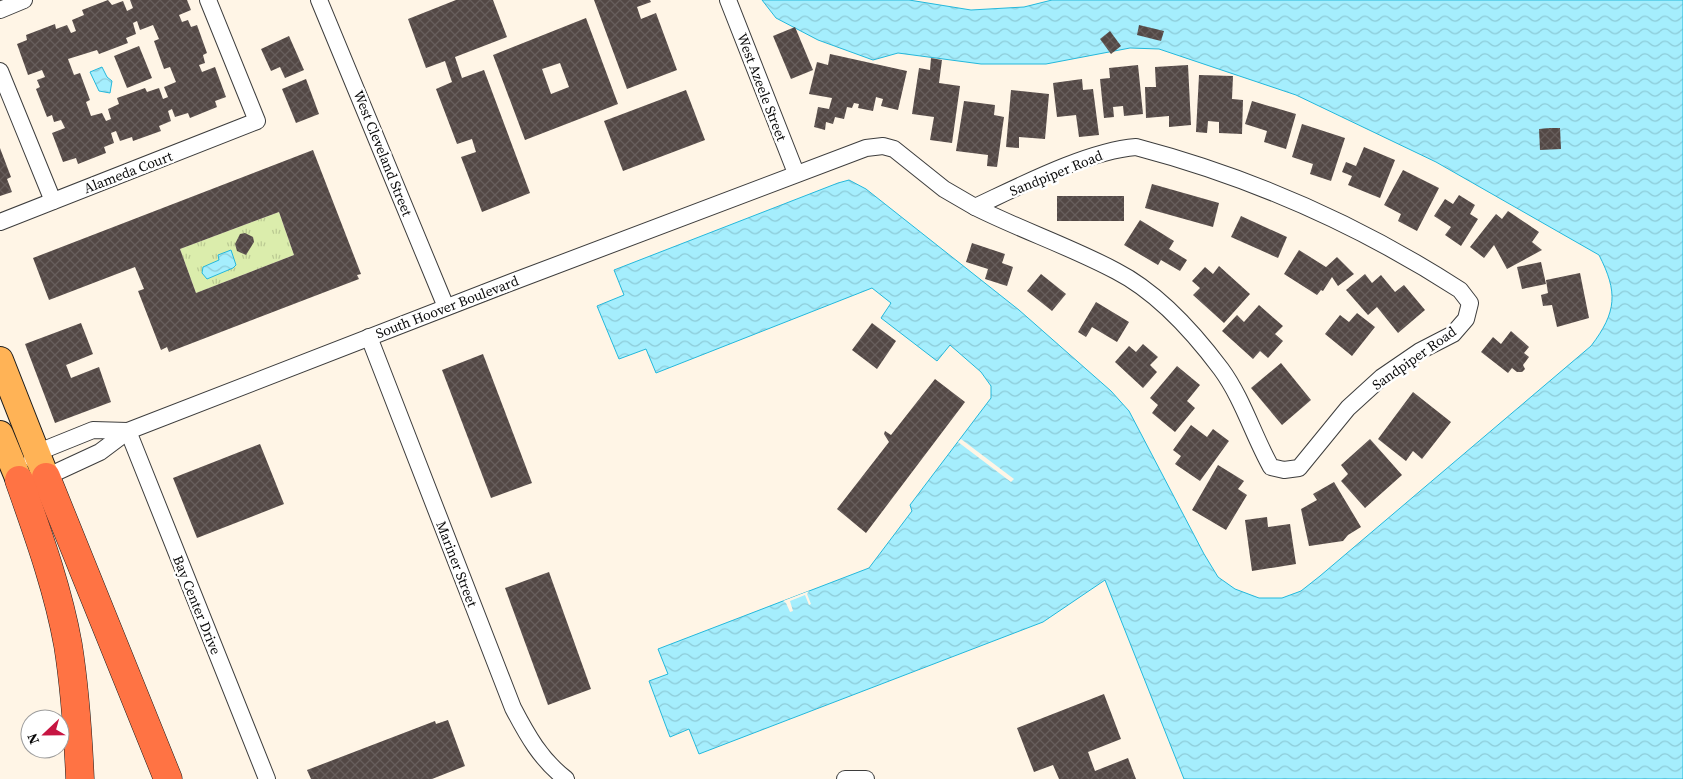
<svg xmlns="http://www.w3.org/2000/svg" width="1683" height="779" font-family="'Source Serif 4',serif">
	<defs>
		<pattern id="grass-tufts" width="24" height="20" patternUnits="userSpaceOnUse" patternTransform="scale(1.25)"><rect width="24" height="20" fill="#dbedac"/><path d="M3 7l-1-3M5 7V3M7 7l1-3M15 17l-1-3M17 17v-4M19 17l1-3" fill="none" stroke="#bbca93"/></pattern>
		<pattern id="water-waves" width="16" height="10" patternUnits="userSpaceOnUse" patternTransform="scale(1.25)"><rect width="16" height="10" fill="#a5eefd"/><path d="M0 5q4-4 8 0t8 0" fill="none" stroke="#8dcbd8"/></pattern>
		<pattern id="building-cross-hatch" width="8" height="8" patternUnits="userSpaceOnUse" patternTransform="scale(1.25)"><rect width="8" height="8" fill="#534845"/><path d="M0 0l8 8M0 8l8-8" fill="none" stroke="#675e5c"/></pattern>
	</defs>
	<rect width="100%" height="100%" fill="#fff5e6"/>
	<path fill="url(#grass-tufts)" d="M279 212 294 255 196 293 180 249Z"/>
	<g fill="url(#water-waves)" stroke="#24b8db">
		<path d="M762 0H909L971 10 1024 7 1052 0H1683V779H1184L1105 580 1043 622 699 754 689 729 670 737 649 681 668 674 658 649 869 568 912 511 910 505 991 398V386L981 372 950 345 937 361 881 318 891 303 872 288 656 373 646 349 619 359 597 306 624 295 614 270 838 183 849 180 866 189 1019 310 1111 391 1129 411 1204 554 1218 577 1235 589 1259 598H1282L1301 591 1320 576 1591 346C1617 312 1618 292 1599 255L1436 162 1296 95 1159 49 1130 48 1046 64H981L898 53 873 60 818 40 776 18Z"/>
		<path d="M102 67 107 77 112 81 110 93 99 91 90 72Z"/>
		<path d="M231 250 236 265 233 268 207 279 202 273 203 267 219 260 218 255Z"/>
	</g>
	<g fill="#fff5e6">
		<path d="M961 439 1014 479 1011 482 958 442Z"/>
		<path d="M809 591 807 594 811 604 809 605 805 595 790 601 793 611 790 612 786 603 783 601Z"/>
	</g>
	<g fill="url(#building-cross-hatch)" fill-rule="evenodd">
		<path d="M108 0 112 5 123 1 127 11 133 8 130 0H187L191 10 179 15 182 22 188 20 191 27 197 25 207 53 203 55 205 63 199 65 202 72 215 67 226 97 215 101 217 107 190 118 188 113 175 117 172 109 168 111 171 121 159 126 161 131 133 141 132 137 120 141 116 131 111 133 114 143 104 147 106 153 78 164 76 158 63 162 52 133 65 128 61 120 54 122 52 115 47 117 36 89 40 87 37 80 45 77 42 70 28 75 17 44 27 40 26 35 55 24 56 29 67 25 71 33 76 31 72 20 84 15 82 10ZM137 21 140 30 153 25 159 39 154 41 164 69 170 67 176 82 164 87 168 97 163 99 159 88 147 92 145 88 117 98 119 104 108 109 111 119 106 121 102 113 91 116 86 102 90 100 80 73 74 75 68 59 97 50 99 54 128 43 126 38 136 34 133 23Z"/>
		<path d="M456 0H493L507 37 455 57 462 78 484 70 530 193 482 212 461 157 476 152 472 139 457 144 436 89 452 82 445 61 426 68 408 19Z"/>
		<path d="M594 0H650L651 2 637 7 641 19 656 13 677 70 627 89Z"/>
		<path d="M586 18 618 104 525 140 493 55ZM560 63 569 87 551 94 542 69Z"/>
		<path d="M1139 25 1164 31 1161 41 1137 35Z"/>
		<path d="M795 27 813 70 791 79 773 36Z"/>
		<path d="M1110 31 1121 46 1111 54 1100 39Z"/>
		<path d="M289 36 304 70 285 78 280 67 271 71 261 49Z"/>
		<path d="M139 46 152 78 127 88 114 56Z"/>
		<path d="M830 54 907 71 898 110 881 106 883 99 876 97 873 111 858 108 859 104 854 103 852 108 847 107 844 119 835 117 833 124 826 122 825 130 814 127 818 107 829 109 832 98 809 94 817 62 828 65Z"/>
		<path d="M931 58 942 60 939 83 960 86 952 143 930 140 934 117 912 114 919 68 930 70Z"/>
		<path d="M1138 65 1143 114 1124 116 1123 106 1113 107 1114 117 1104 118 1100 79 1110 78 1109 68Z"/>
		<path d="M1188 65 1191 125 1169 127V116L1146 118 1145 87H1156L1155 67Z"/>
		<path d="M1199 75 1233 76 1232 99 1243 100 1242 134 1219 133V122L1208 121 1207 133 1196 132Z"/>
		<path d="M306 79 319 114 296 123 282 89Z"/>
		<path d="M1082 79 1083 90 1093 89 1099 135 1079 137 1076 115 1057 117 1053 83Z"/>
		<path d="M686 90 705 140 623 171 604 121Z"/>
		<path d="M1011 90 1049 94 1045 139 1019 137V148L1006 147Z"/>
		<path d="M964 101 995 105 994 115 1004 117 997 167 987 166 988 155 956 151Z"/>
		<path d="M1252 101 1296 114 1286 149 1264 142 1267 131 1245 124Z"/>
		<path d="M1302 124 1345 138 1331 181 1310 174 1313 164 1292 157Z"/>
		<path d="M1550 128H1560L1561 149 1540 150 1539 129Z"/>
		<path d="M1364 147 1395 160 1380 198 1348 185 1352 176 1342 172 1346 162 1356 166Z"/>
		<path d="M0 148 11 177 7 179 12 192 0 196Z"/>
		<path d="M313 150 361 274 357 275 359 279 169 352 167 347 161 350 138 291 144 289 135 267 49 300 33 258ZM279 212 294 255 196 293 180 249Z"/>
		<path d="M1403 170 1439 188 1417 231 1398 221 1401 214 1384 205Z"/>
		<path d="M1152 184 1219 203 1213 227 1145 208Z"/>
		<path d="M1459 195 1475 205 1470 214 1478 219 1461 246 1445 235 1451 227 1434 216 1445 199 1453 204Z"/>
		<rect x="1057" y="196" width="67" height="25"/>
		<path d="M1508 211 1539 232 1532 242 1542 250 1507 269 1494 245 1484 258 1470 247 1496 214 1502 219Z"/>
		<path d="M1241 216 1287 237 1278 258 1231 237Z"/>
		<path d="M1140 220 1174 241 1169 249 1187 260 1180 271 1161 260 1158 265 1124 245Z"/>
		<path d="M245 233 253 237 254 242 246 255 237 251 235 244 240 234Z"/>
		<path d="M972 243 1005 254 1002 263 1013 267 1007 286 985 279 988 269 966 262Z"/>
		<path d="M1299 250 1326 267 1337 257 1354 274 1338 286 1332 277 1323 291 1321 290 1317 295 1284 274Z"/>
		<path d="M1541 262 1546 284 1522 289 1517 267Z"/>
		<path d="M1219 266 1250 294 1224 323 1193 295 1200 288 1192 281 1205 267 1213 274Z"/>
		<path d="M1580 273 1589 318 1557 327 1552 305 1543 306 1541 295 1548 293 1546 280Z"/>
		<path d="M1041 274 1066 294 1052 311 1027 291Z"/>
		<path d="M1365 274 1372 283 1381 275 1395 292 1404 285 1425 310 1398 333 1377 307 1368 315 1346 290Z"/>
		<path d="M1096 302 1129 322 1117 342 1092 327 1086 337 1078 332Z"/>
		<path d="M1259 305 1283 326 1275 334 1283 341 1268 358 1260 351 1253 359 1222 331 1237 315 1244 322Z"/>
		<path d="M1357 313 1375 327 1352 356 1325 334 1340 315 1349 322Z"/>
		<path d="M81 323 93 354 66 365 71 378 99 367 111 402 55 423 25 344Z"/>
		<path d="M872 323 896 341 877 369 852 350Z"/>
		<path d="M1511 331 1529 347 1524 353 1529 357 1523 365 1525 369 1522 372H1517L1512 368 1508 373 1481 352 1493 337 1501 344Z"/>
		<path d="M1143 344 1158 357 1150 365 1157 372 1143 388 1115 362 1129 346 1136 352Z"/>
		<path d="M483 354 532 483 491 498 442 370Z"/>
		<path d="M1281 363 1311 400 1282 425 1251 388Z"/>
		<path d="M1177 366 1200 385 1187 401 1195 408 1175 432 1152 413 1158 405 1150 398Z"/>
		<path d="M935 379 965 402 866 533 837 509 889 442 884 434 885 431 891 435Z"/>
		<path d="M1413 392 1451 422 1422 459 1413 451 1406 461 1378 439Z"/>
		<path d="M1191 425 1207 437 1213 429 1229 441 1200 481 1175 464 1181 456 1173 450Z"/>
		<path d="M1370 439 1402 475 1365 508 1341 481 1348 474 1341 465Z"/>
		<path d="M260 444 284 504 197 538 173 478Z"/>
		<path d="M1218 465 1244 481 1238 489 1247 495 1226 530 1192 510Z"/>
		<path d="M1334 482 1361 527 1348 535 1343 541 1309 546 1301 509 1317 500 1313 494Z"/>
		<path d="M1267 517 1268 527 1290 524 1296 564 1252 571 1245 520Z"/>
		<path d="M549 572 591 689 548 705 505 588Z"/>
		<path d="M1104 694 1121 739 1088 752 1095 771 1128 758 1136 779H1059L1053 765 1034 772 1017 728Z"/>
		<path d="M448 720 465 766 432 779H311L307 770 435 721 436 724Z"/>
	</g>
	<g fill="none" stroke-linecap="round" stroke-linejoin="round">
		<g stroke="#3d3d3d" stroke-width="18">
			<g id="street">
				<path d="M319 0 446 307"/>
				<path d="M728 0 796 173"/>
				<path d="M0 10 24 0"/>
				<path d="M0 71 53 201"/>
				<path d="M1136 147C1250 177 1361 226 1460 290L1470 303 1466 319 1453 334 1420 351 1382 377 1348 408 1299 468 1284 470 1271 467C1253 435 1243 399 1221 369 1194 333 1157 292 1116 271 1071 247 1021 230 975 207 1020 186 1087 151 1136 147Z"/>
				<path d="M0 222 257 121 208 0"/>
				<path d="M369 337 513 708C527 735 541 760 566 779"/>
				<path d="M128 431 267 779"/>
				<path d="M32 459 36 453 93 430 128 431"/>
				<path d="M39 478 46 477 100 452 128 431 512 282 866 148 883 146 894 149 944 189 975 207"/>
				<path d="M845 779H866"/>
			</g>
		</g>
		<g stroke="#1b1b1b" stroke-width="28">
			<g id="primary">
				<path d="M0 360 46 477"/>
				<path d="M0 434 19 480"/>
			</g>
		</g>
		<g stroke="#1b1b1b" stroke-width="29">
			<g id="highway">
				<path d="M46 477 168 779"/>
				<path d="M19 480C38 534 58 589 68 645 75 689 78 734 80 779"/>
			</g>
		</g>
		<use href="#street" stroke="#fff" stroke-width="16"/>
		<use href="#primary" stroke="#ffb356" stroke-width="26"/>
		<use href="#highway" stroke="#ff7344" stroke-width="28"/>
	</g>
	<g text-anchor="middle" stroke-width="5" stroke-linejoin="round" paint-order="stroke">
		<g font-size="14" fill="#0a0a0a" stroke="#fff">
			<text transform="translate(762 87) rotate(69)" y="5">West Azeele Street</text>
			<text transform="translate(383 153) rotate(68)" y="5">West Cleveland Street</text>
			<text transform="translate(128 172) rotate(-21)" y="5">Alameda Court</text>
			<text transform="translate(1056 173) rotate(-22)" y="5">Sandpiper Road</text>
			<text transform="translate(447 307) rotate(-21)" y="5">South Hoover Boulevard</text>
			<text transform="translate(1414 358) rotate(-35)" y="5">Sandpiper Road</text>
			<text transform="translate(457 564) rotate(69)" y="5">Mariner Street</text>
			<text transform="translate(197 605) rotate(68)" y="5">Bay Center Drive</text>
		</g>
	</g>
	<g transform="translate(45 734) rotate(248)"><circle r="24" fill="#ffffff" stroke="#9d9d9d"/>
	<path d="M0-4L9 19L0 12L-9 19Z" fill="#c71542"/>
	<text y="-8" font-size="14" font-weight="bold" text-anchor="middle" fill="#0a0a0a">N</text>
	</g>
</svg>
